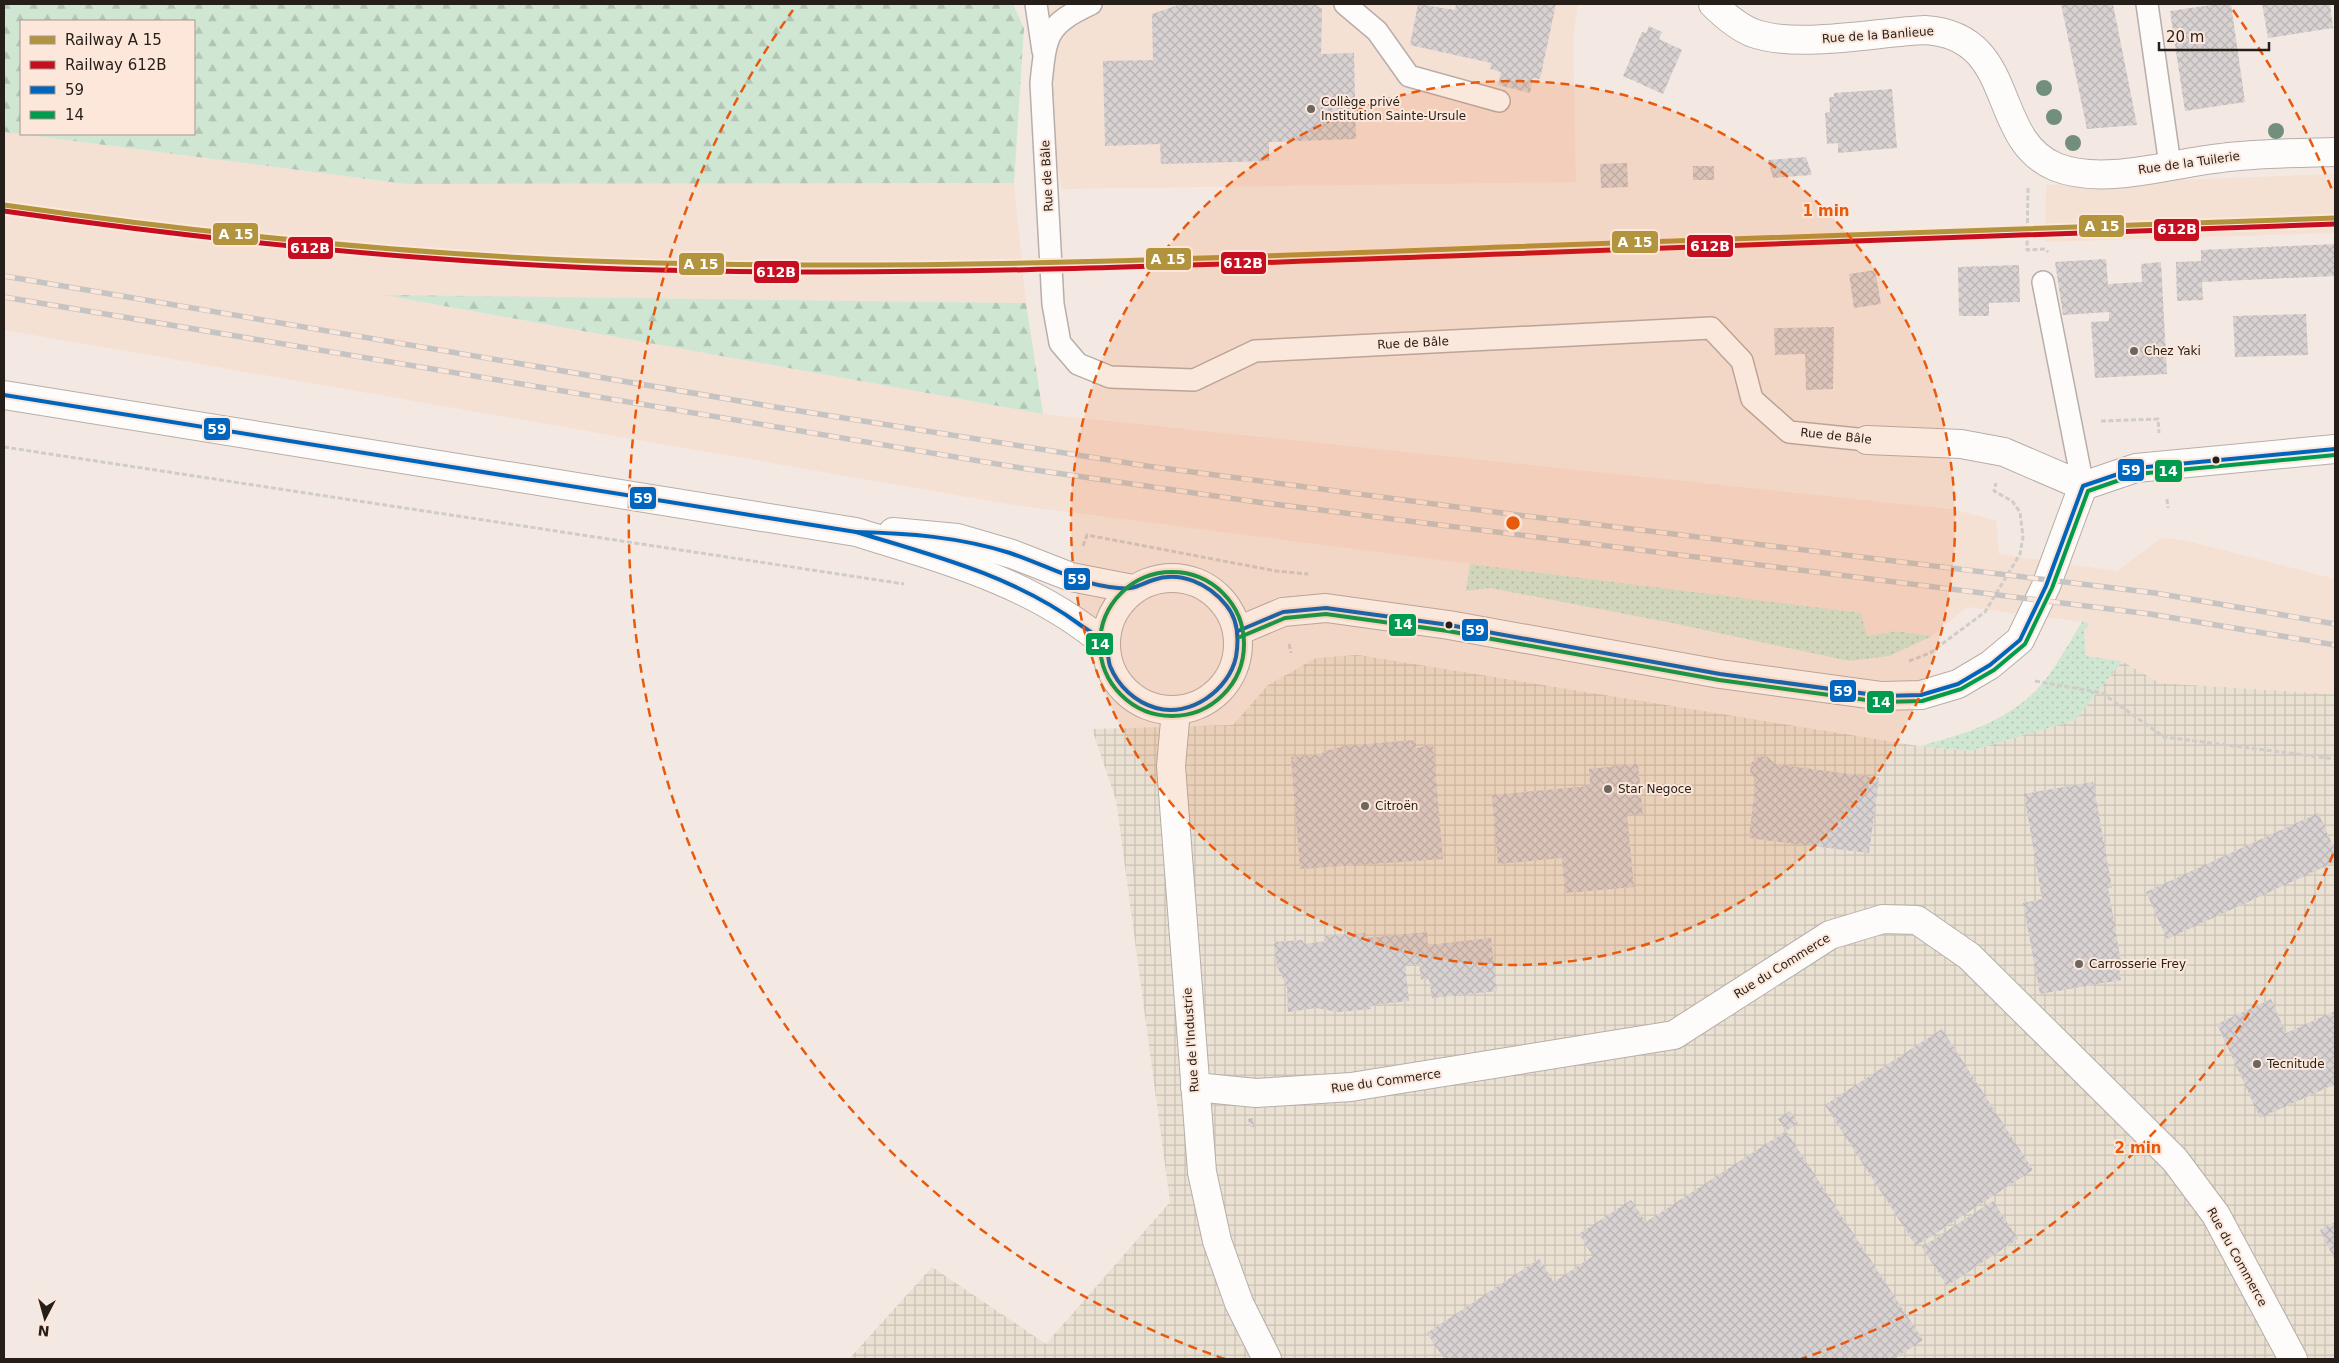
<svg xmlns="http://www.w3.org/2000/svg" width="2339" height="1363" font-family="'DejaVu Sans',sans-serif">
	<defs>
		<pattern id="industrial-grid" width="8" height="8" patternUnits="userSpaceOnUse" patternTransform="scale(1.25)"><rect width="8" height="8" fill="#eae1d2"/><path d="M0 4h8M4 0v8" fill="none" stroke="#c9c1b4"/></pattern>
		<pattern id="grass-dots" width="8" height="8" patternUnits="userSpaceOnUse" patternTransform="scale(1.25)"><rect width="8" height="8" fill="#cfe6d3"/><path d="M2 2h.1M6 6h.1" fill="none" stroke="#b2c5b5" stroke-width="1.8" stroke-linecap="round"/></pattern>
		<pattern id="forest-firs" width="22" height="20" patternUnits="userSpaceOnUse" patternTransform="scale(1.25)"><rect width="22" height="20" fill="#cfe6d3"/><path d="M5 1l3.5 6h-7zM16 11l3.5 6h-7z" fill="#b2c5b5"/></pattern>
		<pattern id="building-cross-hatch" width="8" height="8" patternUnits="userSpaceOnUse" patternTransform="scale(1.25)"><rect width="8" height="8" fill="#d9d2d2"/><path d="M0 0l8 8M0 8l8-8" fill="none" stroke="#bab4b4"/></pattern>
	</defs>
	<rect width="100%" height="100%" fill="#f4e9e2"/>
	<path fill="url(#industrial-grid)" d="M1358 655 1919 746 1970 751 2075 720 2122 661 2160 683 2335 694V1359H849L932 1267 1046 1344 1170 1202 1116 800 1092 729 1233 725 1268 685 1316 658Z"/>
	<g fill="#f5e0d4">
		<path d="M1027 4H1578L1573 37 1576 182 1062 189Z"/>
		<path d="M4 132 406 184 1014 183 1026 303 387 296 1043 414 1951 509 1996 520 1999 554 2117 571 2161 538 2184 540 2335 579V694L2160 683 2122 661 2086 656 2084 631 2090 623 1967 607 1932 636 1896 631 1866 636 1578 578 1013 505 4 330Z"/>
		<path d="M2335 174V233L2045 242 2046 185Z"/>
	</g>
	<g fill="url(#grass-dots)">
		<path d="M1470 564 1861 613 1867 636 1896 631 1932 636 1889 656 1849 661 1672 623 1490 588 1466 591Z"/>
		<path d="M2082 622 2090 623 2084 631 2086 656 2122 661 2075 720 1970 751 1919 746C1971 733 2020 717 2051 672 2062 656 2072 638 2082 622Z"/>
	</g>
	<g fill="url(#forest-firs)" fill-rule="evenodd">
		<path d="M4 4H1013L1024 28 1014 183 406 184 4 132ZM21 21H194V134H21Z"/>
		<path d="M383 295 1026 303 1043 414Z"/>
	</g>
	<g fill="url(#building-cross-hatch)">
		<path d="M1181 4H1315L1322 9 1321 54 1354 53 1356 139 1269 142V161L1161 164 1160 144 1105 146 1103 61 1153 60 1152 14Z"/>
		<path d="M1418 4 1455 10 1456 4H1556L1540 79 1533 78 1530 93 1498 85 1501 72 1490 69 1491 63 1410 45Z"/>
		<path d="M2061 4H2113L2137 125 2087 129Z"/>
		<path d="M2219 4H2231L2245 102 2185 111 2170 11Z"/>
		<path d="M2262 4H2330L2333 28 2268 38Z"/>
		<path d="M1649 26 1662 32 1659 39 1682 50 1663 94 1623 76 1642 32 1646 33Z"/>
		<path d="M1892 89 1897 148 1838 153V143L1827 144 1825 113 1830 112 1829 97H1834V93Z"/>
		<path d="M1806 157 1812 175 1773 178 1768 160Z"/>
		<path d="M1627 163 1628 187 1601 188 1600 164Z"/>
		<rect x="1693" y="166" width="21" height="14"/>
		<path d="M2335 244V276L2202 282 2203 300 2177 301 2176 262 2201 261V250Z"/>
		<path d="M2106 259 2108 284 2142 282 2141 264 2161 262 2167 374 2095 378 2091 322 2109 321V312L2063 315 2055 262Z"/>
		<path d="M2019 265 2020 302 1989 303V316H1959L1958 267Z"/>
		<path d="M1875 270 1881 304 1854 308 1849 274Z"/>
		<path d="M2306 314 2308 355 2235 357 2233 316Z"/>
		<path d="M1834 327 1833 389 1806 390 1805 354 1775 355 1774 328Z"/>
		<path d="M1415 740 1416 748 1433 745 1443 859 1300 869 1291 757 1319 755 1326 751 1344 746Z"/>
		<path d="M1759 756 1768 757 1775 764 1879 778 1869 853 1749 838 1756 780 1750 772 1751 763Z"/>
		<path d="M1638 764 1643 814 1627 815 1634 887 1565 893 1562 858 1498 864 1492 795 1590 786 1589 769Z"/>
		<path d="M2093 782 2112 888H2108L2121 962H2118L2121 980 2040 994 2023 903 2042 899 2024 794Z"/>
		<path d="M2318 813 2335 850V862L2167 939 2146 892Z"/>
		<path d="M1427 932 1428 945 1491 938 1497 991 1432 998 1429 979 1421 980 1419 964 1405 965 1409 1001 1371 1005V1009L1338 1012 1316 1008 1288 1012 1287 987 1277 966 1274 942 1303 940 1304 944 1326 941 1325 936 1365 933 1366 938Z"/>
		<path d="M2271 999 2286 1033 2335 1011V1084L2260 1118 2217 1024Z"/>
		<path d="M1942 1029 2033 1170 1916 1246 1825 1105Z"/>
		<path d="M1790 1111 1798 1123 1786 1131 1778 1119Z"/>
		<path d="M1253 1118 1254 1127H1250L1248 1119Z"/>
		<path d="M1786 1131 1923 1340 1894 1359H1444L1427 1333 1539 1259 1554 1282 1593 1256 1579 1234 1631 1200 1646 1222Z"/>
		<path d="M1993 1201 2018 1239 1947 1286 1922 1247Z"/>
		<path d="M2335 1222V1260L2320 1230Z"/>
	</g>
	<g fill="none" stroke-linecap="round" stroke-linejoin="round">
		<g stroke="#b7aea9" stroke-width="24">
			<g id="lane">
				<path d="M1036 4 1043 51"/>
				<path d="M1091 4C1046 25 1046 35 1041 83L1053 304 1060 343 1078 364 1110 377 1194 380 1255 351 1711 328 1742 361 1752 399 1789 432 1867 440"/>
				<path d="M1345 4 1377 31 1409 76 1499 101"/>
				<path d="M2147 4 2170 165"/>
				<path d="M2043 282 2083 486"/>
			</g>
		</g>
		<g stroke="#b7aea9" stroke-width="30">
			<g id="street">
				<path d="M1713 4C1724 15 1738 27 1753 33 1797 49 1877 32 1925 30 2019 36 1988 139 2056 167 2104 186 2172 163 2221 158 2259 153 2297 153 2335 152"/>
				<path d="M1867 440 1961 444 2004 452 2083 486"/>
				<path d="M1176 710 1171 766 1202 1172 1217 1241 1239 1303 1267 1359"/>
				<path d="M1195 1087 1256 1093 1351 1087 1674 1035 1830 935 1883 919 1917 920 1969 956 2175 1160 2216 1215 2293 1359"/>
			</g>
		</g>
		<g stroke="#b7aea9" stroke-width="30">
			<g id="primary">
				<path d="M4 395 856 532C943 559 1034 583 1105 644"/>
				<path d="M893 532 957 538 1012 554 1071 577 1133 589"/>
				<circle cx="1172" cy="644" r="66"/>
				<path d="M1238 631 1283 612 1326 608 1449 625 1720 674 1882 696 1921 695 1958 684 1990 665 2020 640 2046 586 2083 486 2136 468 2335 449"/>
			</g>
		</g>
		<g stroke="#cfccc9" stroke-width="3" stroke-dasharray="5 2.5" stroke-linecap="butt">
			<path d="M2028 188 2027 250 2045 249 2048 252"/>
			<path d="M2101 421 2158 419 2159 433"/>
			<path d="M4 447 904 584"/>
			<path d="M2167 499 2168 508"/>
			<path d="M1083 546 1087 535 1276 571 1308 574"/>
			<path d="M1289 644 1291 653"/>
			<path d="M1909 661 1930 653 1985 612 2020 554 2023 537 2020 512 2012 501 1994 491 1996 483"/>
			<path d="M2035 681 2102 693 2164 737 2335 759"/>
		</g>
		<use href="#lane" stroke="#fdfcfb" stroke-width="21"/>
		<use href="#street" stroke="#fdfcfb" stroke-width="28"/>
		<use href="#primary" stroke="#fdfcfb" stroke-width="28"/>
		<g stroke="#c6c4c2" stroke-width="5.5">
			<g id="rail">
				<path d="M4 276 781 408 1147 466 1510 514 2155 593 2335 624"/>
				<path d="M4 297 1021 468 1257 502 2150 614 2335 645"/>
			</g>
		</g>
		<use href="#rail" stroke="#fce7da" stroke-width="4" stroke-dasharray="11" stroke-linecap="butt"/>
		<g stroke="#fce7da" stroke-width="8">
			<g id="bus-1">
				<path d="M4 395 856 532"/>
				<path d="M856 532C908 533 959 537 1010 553 1046 565 1080 585 1118 588 1135 590 1138 585 1153 580 1180 570 1209 584 1226 605 1238 619 1239 639 1236 657 1229 690 1190 718 1156 708 1135 702 1118 686 1110 666 1108 660 1108 649 1105 644 1100 637 1086 629 1079 624 1014 576 932 555 856 532Z"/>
				<path d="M1238 631 1283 612 1326 608 1449 625 1720 674 1882 696 1921 695 1958 684 1990 665 2020 640 2046 586 2083 486 2136 468 2335 449"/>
			</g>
		</g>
		<g stroke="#fce7da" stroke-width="8">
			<g id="bus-2">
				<circle cx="1172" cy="644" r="72"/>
				<path d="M1240 637 1285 618 1326 614 1448 631 1719 680 1881 702 1922 701 1961 689 1994 670 2025 644 2052 588 2088 491 2137 474 2335 455"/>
			</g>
		</g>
		<use href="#bus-1" stroke="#0065bd" stroke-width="4"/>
		<use href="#bus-2" stroke="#009b4e" stroke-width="4"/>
		<g stroke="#fce7da" stroke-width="9">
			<path id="rail-1" d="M4 205C221 236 439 258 658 263 940 270 1221 258 1502 247 1780 237 2058 228 2335 218"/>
		</g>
		<g stroke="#fce7da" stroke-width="9">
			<path id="rail-2" d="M4 211C221 242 439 264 658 270 940 277 1221 264 1503 254 1780 243 2058 234 2335 224"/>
		</g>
		<use href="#rail-1" stroke="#b2943e" stroke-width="5"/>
		<use href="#rail-2" stroke="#c50e1f" stroke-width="5"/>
	</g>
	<g fill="#728f7e">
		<circle cx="2044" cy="88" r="8"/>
		<circle cx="2054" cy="117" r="8"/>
		<circle cx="2276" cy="131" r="8"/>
		<circle cx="2073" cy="143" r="8"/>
	</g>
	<circle cx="1513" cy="523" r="442" fill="#e8590c" fill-opacity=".12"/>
	<g fill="none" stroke="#e8590c" stroke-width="2.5" stroke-dasharray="9 6">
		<circle cx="1513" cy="523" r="442"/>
		<path d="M2333 854A884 884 0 0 1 1801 1359M1225 1359A884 884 0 0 1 793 10M2233 10A884 884 0 0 1 2333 192"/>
	</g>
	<g fill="#6d655f" stroke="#fce7da" stroke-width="2">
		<circle cx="1311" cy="109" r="5"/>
		<circle cx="2134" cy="351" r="5"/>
		<circle cx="1608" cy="789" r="5"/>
		<circle cx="1365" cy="806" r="5"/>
		<circle cx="2079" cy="964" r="5"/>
		<circle cx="2257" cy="1064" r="5"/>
	</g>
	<g fill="#251e19" stroke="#fce7da" stroke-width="2">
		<circle cx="2216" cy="460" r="4.5"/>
		<circle cx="1449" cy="625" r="4.5"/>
	</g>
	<g text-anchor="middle" stroke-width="4" stroke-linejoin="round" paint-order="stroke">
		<g font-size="12" fill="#251e19" stroke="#fce7da">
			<text transform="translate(1878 35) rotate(-4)" y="4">Rue de la Banlieue</text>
			<text transform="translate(2189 163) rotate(-8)" y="4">Rue de la Tuilerie</text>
			<text transform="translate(1047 176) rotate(-93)" y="4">Rue de Bâle</text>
			<text transform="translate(1413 343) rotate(-3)" y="4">Rue de Bâle</text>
			<text transform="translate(1836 436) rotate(6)" y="4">Rue de Bâle</text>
			<text transform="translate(1782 966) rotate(-32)" y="4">Rue du Commerce</text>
			<text transform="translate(1191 1040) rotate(-94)" y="4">Rue de l'Industrie</text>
			<text transform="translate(1386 1081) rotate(-8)" y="4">Rue du Commerce</text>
			<text transform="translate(2237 1257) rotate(61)" y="4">Rue du Commerce</text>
		</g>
		<g font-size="12" fill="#251e19" stroke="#fce7da" text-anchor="start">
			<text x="1321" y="106">Collège privé<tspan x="1321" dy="14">Institution Sainte-Ursule</tspan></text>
			<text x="2144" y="355">Chez Yaki</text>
			<text x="1618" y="793">Star Negoce</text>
			<text x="1375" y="810">Citroën</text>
			<text x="2089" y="968">Carrosserie Frey</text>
			<text x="2267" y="1068">Tecnitude</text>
		</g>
	</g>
	<circle cx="1513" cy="523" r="8" fill="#e8590c" stroke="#fce7da" stroke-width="2.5"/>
	<g font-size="15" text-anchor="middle" font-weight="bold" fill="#e8590c" stroke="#fce7da" stroke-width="4" stroke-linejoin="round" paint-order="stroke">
		<text x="1826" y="216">1 min</text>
		<text x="2138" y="1153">2 min</text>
	</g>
	<g stroke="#fce7da" stroke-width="2">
		<rect x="2078" y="214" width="47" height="24" rx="5" fill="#b2943e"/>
		<rect x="2153" y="218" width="47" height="24" rx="5" fill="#c50e1f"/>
		<rect x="212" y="222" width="47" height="24" rx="5" fill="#b2943e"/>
		<rect x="1611" y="230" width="48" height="24" rx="5" fill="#b2943e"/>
		<rect x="1686" y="234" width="48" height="24" rx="5" fill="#c50e1f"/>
		<rect x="287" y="236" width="47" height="24" rx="5" fill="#c50e1f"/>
		<rect x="1145" y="247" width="47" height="24" rx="5" fill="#b2943e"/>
		<rect x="1220" y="251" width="47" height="24" rx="5" fill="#c50e1f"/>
		<rect x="678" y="252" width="47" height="24" rx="5" fill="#b2943e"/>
		<rect x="753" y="260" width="47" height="24" rx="5" fill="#c50e1f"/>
		<rect x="203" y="417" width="28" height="24" rx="5" fill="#0065bd"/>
		<rect x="2117" y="458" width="28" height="24" rx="5" fill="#0065bd"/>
		<rect x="2154" y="459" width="29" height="24" rx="5" fill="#009b4e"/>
		<rect x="629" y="486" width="28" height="24" rx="5" fill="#0065bd"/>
		<rect x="1063" y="567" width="28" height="24" rx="5" fill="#0065bd"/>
		<rect x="1388" y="613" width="29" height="24" rx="5" fill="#009b4e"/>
		<rect x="1461" y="618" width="28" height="24" rx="5" fill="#0065bd"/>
		<rect x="1085" y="632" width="29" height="24" rx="5" fill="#009b4e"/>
		<rect x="1829" y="679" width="28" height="24" rx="5" fill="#0065bd"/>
		<rect x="1866" y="690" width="29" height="24" rx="5" fill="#009b4e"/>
	</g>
	<g font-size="14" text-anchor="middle" font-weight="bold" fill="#fff">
		<text x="2102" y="231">A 15</text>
		<text x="2177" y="234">612B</text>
		<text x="236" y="239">A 15</text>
		<text x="1635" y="247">A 15</text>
		<text x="1710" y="251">612B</text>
		<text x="310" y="253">612B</text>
		<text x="1168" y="264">A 15</text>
		<text x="1243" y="268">612B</text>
		<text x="701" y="269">A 15</text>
		<text x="776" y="277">612B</text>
		<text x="217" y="434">59</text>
		<text x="2131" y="475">59</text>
		<text x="2168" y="476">14</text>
		<text x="643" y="503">59</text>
		<text x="1077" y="584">59</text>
		<text x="1403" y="629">14</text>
		<text x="1475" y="635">59</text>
		<text x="1100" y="649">14</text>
		<text x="1843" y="696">59</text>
		<text x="1881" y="707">14</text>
	</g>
	<rect width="2339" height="1363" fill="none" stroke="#251e19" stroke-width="10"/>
	<rect x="20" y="20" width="175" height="115" fill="#fce7da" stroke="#a6978d"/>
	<rect x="30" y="36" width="25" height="8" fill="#b2943e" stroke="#a6978d"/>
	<text x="65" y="45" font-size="15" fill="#251e19">Railway A 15</text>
	<rect x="30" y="61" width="25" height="8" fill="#c50e1f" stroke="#a6978d"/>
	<text x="65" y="70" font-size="15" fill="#251e19">Railway 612B</text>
	<rect x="30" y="86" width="25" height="8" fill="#0065bd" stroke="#a6978d"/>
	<text x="65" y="95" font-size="15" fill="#251e19">59</text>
	<rect x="30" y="111" width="25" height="8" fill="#009b4e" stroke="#a6978d"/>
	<text x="65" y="120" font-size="15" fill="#251e19">14</text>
	<g transform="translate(45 1318) rotate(186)" stroke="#fce7da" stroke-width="4" paint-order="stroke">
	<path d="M0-4L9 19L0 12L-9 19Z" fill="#251e19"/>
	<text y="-8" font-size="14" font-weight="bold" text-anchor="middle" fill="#251e19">N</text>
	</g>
	<path d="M2159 42v8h110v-8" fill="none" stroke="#251e19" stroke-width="2.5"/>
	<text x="2166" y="42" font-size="15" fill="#251e19" stroke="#fce7da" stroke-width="4" paint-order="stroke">20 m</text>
</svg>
